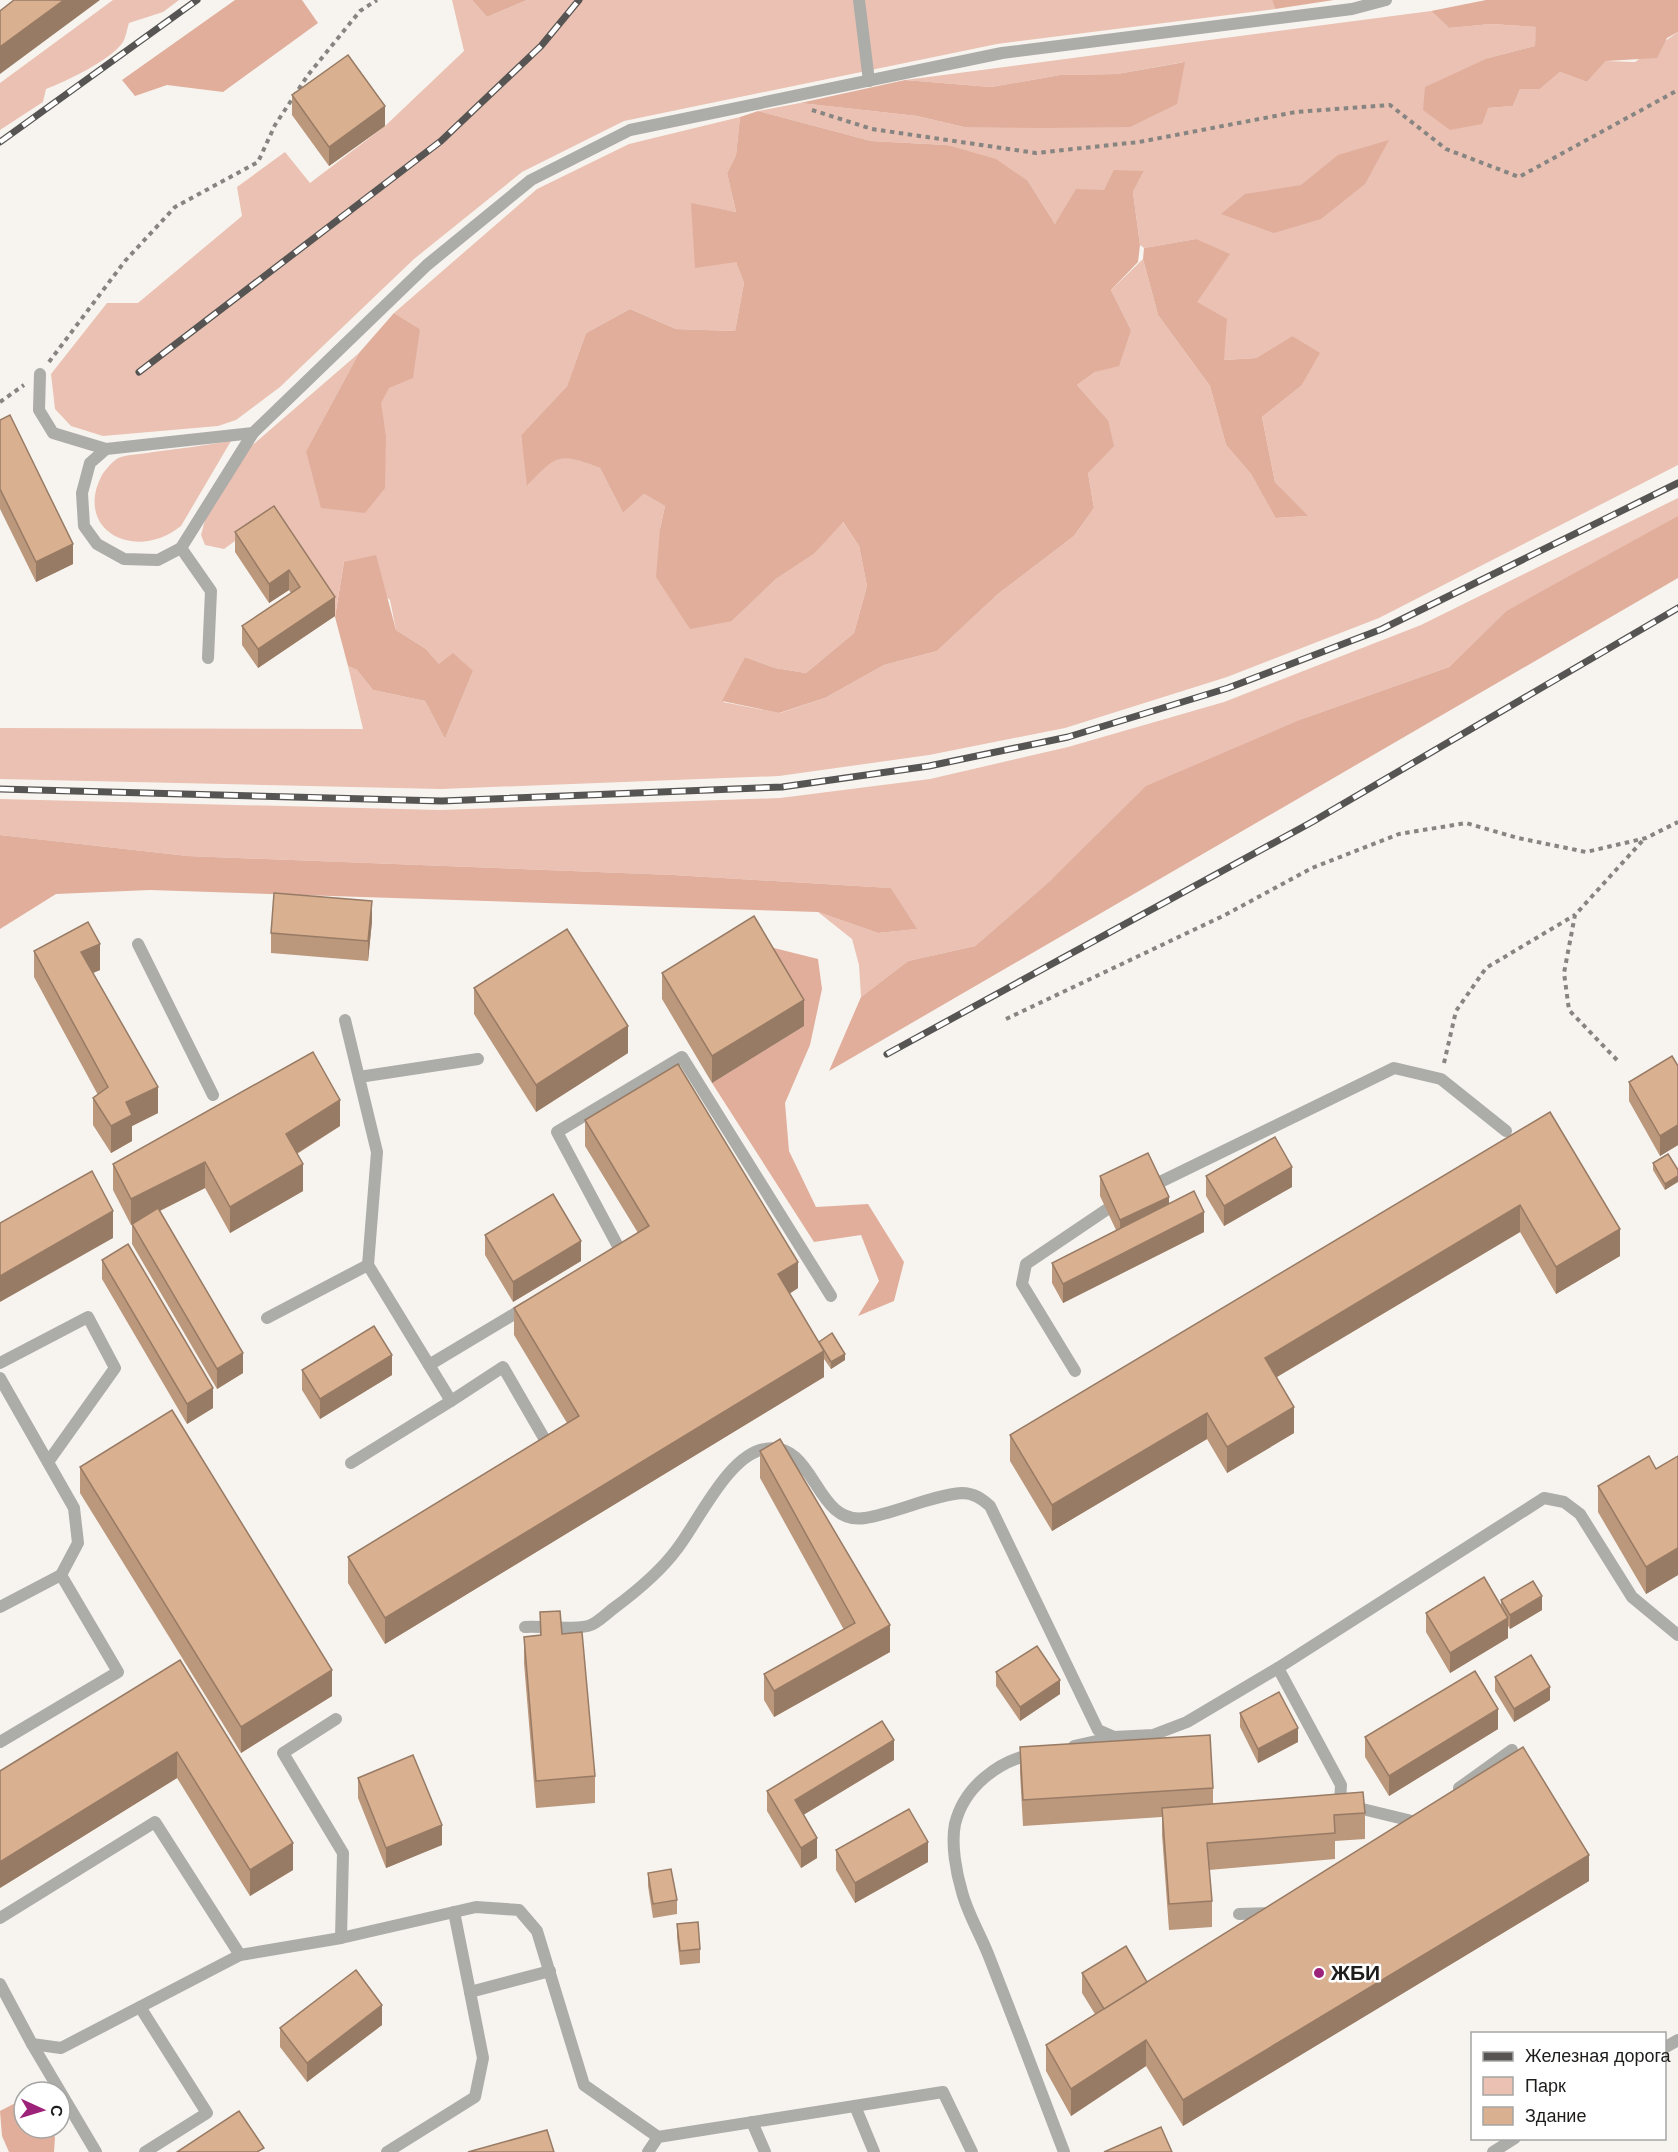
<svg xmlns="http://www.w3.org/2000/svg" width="1678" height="2152" font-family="Arial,sans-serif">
	<rect width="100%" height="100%" fill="#f7f4ef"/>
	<g fill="#eac1b2">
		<path d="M113 0H179L163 12 129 23C127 29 126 37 123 42 111 60 65 82 46 89L43 102 0 130V83Z"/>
		<path d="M452 0H472L487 17 527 0H1272L1275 9 997 44 624 121 522 172 414 259 280 387 236 420 218 426 103 436 71 426 55 409 51 374 107 303H138L242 216 237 187 285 152 310 183 385 126 464 51Z"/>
		<path d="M1431 11 1449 28 1491 24 1537 27 1535 46 1488 58V108L1513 106 1520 89H1540L1560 72 1587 82 1606 61 1635 62 1678 32V465L1379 618 1227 677 1065 728 929 755 779 776 441 789 0 779V728L363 729 348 666 357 670 373 690 425 701 445 739 473 671 439 664 426 649 396 630 390 600 344 562 335 616 272 514 224 549 205 545 201 535 205 520 249 448 359 353 306 451 386 435 380 403 420 329 394 313 537 189 629 144 740 117 736 155 727 173 736 212 691 204 736 262 744 283 735 331 676 329 630 309 586 333 567 386 521 435 528 485C557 453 560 452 600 468L623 513 644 494 665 506 660 529 732 621 776 579 814 554 842 521 859 546 867 586 854 633 806 673 775 668 745 657 723 702 780 713 825 698 884 665 937 651 998 594 1074 536 1094 508 1088 473 1108 420 1077 385 1095 372 1131 330 1111 290 1143 259 1158 315 1210 386 1226 445 1251 474 1277 518 1307 516 1275 482 1262 417 1301 386 1292 336 1256 358 1224 360 1196 302V239L1144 248 1140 245 1133 192 1144 171 1104 190 1055 224 1028 181 947 145 871 141 758 111 800 103 917 116 964 127 1184 62 1117 74 1060 75 991 87 905 80Z"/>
		<path d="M231 441 181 526C135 563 73 530 102 475 106 469 114 459 121 457 131 454 143 454 153 452 179 449 205 445 231 441Z"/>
		<path d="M1678 498V521L1506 611 1449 667 1302 719 1051 880 975 946 908 961 861 997 859 965 852 939 818 912 878 933 916 929 891 888 674 875 188 856 0 835V799L440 810 780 798 930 779 1068 747 1224 702 1421 625Z"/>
	</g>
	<g fill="#e1ae9c">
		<path d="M235 0H302L318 23 223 92 167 85 135 96 122 80Z"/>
		<path d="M472 0H527L487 17Z"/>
		<path d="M1272 0H1334L1275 9Z"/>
		<path d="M1486 0H1678V32L1667 38 1657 58 1606 61 1587 82 1560 72 1540 89H1520L1513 106 1488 108 1482 124 1450 130 1423 110 1425 87 1488 58 1535 46 1536 27 1491 24 1449 28 1431 11Z"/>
		<path d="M1185 62 1177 104 1130 127 1044 128 964 127 917 116 800 103 905 80 991 87 1060 75 1117 74Z"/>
		<path d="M758 111 871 141 947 145 996 159 1028 181 1055 224 1076 189 1104 190 1114 170 1144 171 1133 192 1140 245 1138 262 1111 290 1131 330 1119 366 1095 372 1077 385 1108 420 1114 446 1088 473 1094 508 1074 536 998 594 937 651 884 665 825 698 779 713 722 701 745 657 775 668 806 673 854 633 867 586 859 546 843 522 814 554 776 579 732 621 690 629 656 577 660 529 665 506 644 494 623 513 600 468C559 452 557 454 527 486L521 435 567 386 586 333 630 309 676 329 735 331 744 283 736 262 695 268 691 203 736 212 727 173 736 155 740 117Z"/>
		<path d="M1389 140 1365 184 1321 219 1274 233 1221 214 1245 194 1301 185 1338 155Z"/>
		<path d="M1196 239 1230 254 1197 302 1227 319 1224 360 1256 358 1292 336 1320 353 1301 386 1262 417 1275 482 1308 516 1276 518 1251 474 1226 445 1210 386 1158 315 1143 259 1144 248Z"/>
		<path d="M394 313 420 329 413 378 389 388 381 403 386 435 385 488 365 513 321 508 306 451 359 353Z"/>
		<path d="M1678 516V578L829 1071 861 997 908 961 975 946 1051 880 1146 786 1302 719 1449 667 1506 611Z"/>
		<path d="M376 555 396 630 426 649 439 664 453 653 473 671 445 739 425 701 373 690 357 670 348 666 335 617 344 562Z"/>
		<path d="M0 835 188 856 674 875 891 888 917 929 878 933 818 912 150 890 56 894 0 929Z"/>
		<path d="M754 943 818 959 822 989 810 1045 785 1103 789 1151 816 1207 868 1204 904 1262 894 1301 858 1316 879 1281 861 1235 814 1242 712 1083 804 1026Z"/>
		<path d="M21 2100 24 2103V2128H47L55 2137 54 2152H9L2 2136 0 2111Z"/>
	</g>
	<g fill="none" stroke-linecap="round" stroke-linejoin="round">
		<g stroke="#878582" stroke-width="4" stroke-dasharray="4.5 4.5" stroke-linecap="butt">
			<path d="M812 110 872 129 1036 153 1139 142 1296 112 1390 105 1446 149 1519 177 1678 90"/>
			<path d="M49 362 125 261 175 207 258 162 275 125 308 75 360 11 377 0"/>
			<path d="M0 402 24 385"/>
			<path d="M1006 1019 1225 915 1312 868 1399 834 1466 823 1518 838 1586 852 1646 838 1678 822"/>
			<path d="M1617 1060 1569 1010 1564 973 1575 915 1645 838"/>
			<path d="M1444 1063 1456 1011 1486 968 1575 915"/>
		</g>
		<g stroke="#acaca9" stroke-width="12">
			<path d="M859 0 869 81"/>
			<path d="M40 374 39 410 53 433 106 449"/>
			<path d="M181 548 158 560 124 559 97 544 84 526 82 493 90 463 106 449 253 433"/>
			<path d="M208 658 211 591 181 548 253 433 427 265 531 180 630 130 1002 53 1352 9 1386 0"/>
			<path d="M138 944 213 1095"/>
			<path d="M345 1020 377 1152 368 1265 451 1401 503 1367 544 1438"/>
			<path d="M359 1077 478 1059"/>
			<path d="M1154 1185 1394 1068 1441 1079 1506 1131"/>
			<path d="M612 1255 620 1250 557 1132 682 1057 831 1296"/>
			<path d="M267 1318 368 1265"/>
			<path d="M0 1363 88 1317 115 1368 48 1462"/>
			<path d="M429 1365 526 1307"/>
			<path d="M1075 1371 1022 1284 1026 1264 1106 1210"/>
			<path d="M0 1378 74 1508 78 1543 61 1575"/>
			<path d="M351 1463 451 1401"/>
			<path d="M0 1607 61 1575 118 1672 0 1742"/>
			<path d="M525 1627C545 1626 569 1630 588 1626 597 1624 607 1613 614 1608 637 1591 660 1572 677 1549 698 1522 729 1454 765 1449 816 1440 814 1526 865 1518 896 1513 933 1495 962 1493 974 1493 982 1499 990 1506L1098 1730 1114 1737 1153 1735 1187 1722 1278 1668 1544 1498 1564 1502 1580 1514 1632 1597 1678 1635"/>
			<path d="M1278 1668 1341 1785 1340 1803 1334 1804"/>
			<path d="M336 1719 283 1753 343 1853 341 1938"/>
			<path d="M1074 1746 1114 1737"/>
			<path d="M1033 1754C998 1761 964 1787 955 1824 951 1844 956 1872 962 1892 968 1915 982 1937 990 1959 1015 2023 1040 2088 1064 2152"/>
			<path d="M1459 1788 1512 1750"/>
			<path d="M1350 1806 1412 1821"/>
			<path d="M454 1912 470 1992"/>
			<path d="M1239 1914 1273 1913"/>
			<path d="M0 1918 155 1822 240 1955"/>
			<path d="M0 1984 32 2044 61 2048 240 1955 341 1938 476 1907 519 1910 537 1931 584 2085 658 2137"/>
			<path d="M140 2007 207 2113 145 2152"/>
			<path d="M32 2044 96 2152"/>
			<path d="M1664 2048 1678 2040"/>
			<path d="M855 2106 874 2152"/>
			<path d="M752 2122 765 2152"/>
			<path d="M387 2152 475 2097 483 2058 470 1992 550 1971"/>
			<path d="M648 2152 658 2137 943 2092 972 2152"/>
			<path d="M1493 2152 1515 2138"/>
		</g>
		<g stroke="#575553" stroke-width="7">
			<g id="rail">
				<path d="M0 142 197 0"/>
				<path d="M139 372 441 141 541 46 579 0"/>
				<path d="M0 789 442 801 782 787 929 766 1068 737 1228 688 1382 629 1678 483"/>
				<path d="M887 1054 1312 822 1678 608"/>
			</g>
		</g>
		<use href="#rail" stroke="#fff" stroke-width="4.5" stroke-dasharray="14" stroke-linecap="butt"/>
	</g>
	<g fill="#bb977c">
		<path d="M292 95 385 126 329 166 292 115Z"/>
		<path d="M0 420 73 564 36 582 0 509Z"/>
		<path d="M274 506 335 616 258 668 242 645V626L291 593 289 590 269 603 235 552V532Z"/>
		<path d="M372 921 368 961 271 953V933Z"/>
		<path d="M34 951 100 970 93 973 158 1113 132 1126V1141L111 1153 93 1125V1098L98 1095 34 977Z"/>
		<path d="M662 973 804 1026 712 1083 662 999Z"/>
		<path d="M474 988 628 1053 536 1112 474 1014Z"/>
		<path d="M1678 1066V1145L1660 1156 1629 1101V1082Z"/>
		<path d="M1550 1112 1620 1256 1556 1294 1520 1232 1277 1377 1294 1433 1227 1473 1207 1439 1052 1531 1010 1461V1435Z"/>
		<path d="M585 1120 798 1288 789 1294 819 1342 845 1360 831 1369 824 1359V1377L385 1644 348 1583V1557L567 1423 514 1335V1308L638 1233 585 1146Z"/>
		<path d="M340 1126 297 1154 303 1191 230 1233 205 1188 160 1211 243 1373 217 1389 132 1244V1224L131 1225 113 1190V1164Z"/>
		<path d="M1668 1154 1665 1190 1653 1170V1163Z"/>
		<path d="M1100 1176 1169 1204 1204 1232 1063 1303 1052 1283V1263L1116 1230 1100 1196Z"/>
		<path d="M1206 1176 1292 1187 1224 1226 1206 1196Z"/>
		<path d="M485 1235 581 1261 513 1302 485 1255Z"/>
		<path d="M102 1260 213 1408 187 1424 102 1279Z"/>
		<path d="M302 1370 392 1375 320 1419 302 1390Z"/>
		<path d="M760 1451 890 1652 774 1717 764 1700V1674L844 1630 760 1478Z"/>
		<path d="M1678 1456V1575L1646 1594 1598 1512V1486L1656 1469Z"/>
		<path d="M80 1467 332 1696 241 1753 80 1493Z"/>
		<path d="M1501 1600 1542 1610 1510 1629 1508 1626V1638L1450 1673 1426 1632V1613L1501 1605Z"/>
		<path d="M540 1612 562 1634 595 1776V1803L536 1808 524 1663V1637L540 1635Z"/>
		<path d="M180 1660 293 1870 250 1896 177 1778 0 1888Z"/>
		<path d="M996 1672 1060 1694 1020 1721 996 1686Z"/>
		<path d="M1495 1677 1550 1700 1514 1722 1495 1691Z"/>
		<path d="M1240 1713 1298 1742 1258 1763 1240 1727Z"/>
		<path d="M1498 1729 1389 1796 1365 1757V1737Z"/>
		<path d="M1020 1747 1213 1788V1804L1365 1813V1839L1335 1841V1859L1209 1870 1212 1901V1927L1169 1930 1162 1835V1817L1023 1826 1020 1773Z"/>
		<path d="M894 1760 803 1815 817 1858 801 1868 767 1811V1791Z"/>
		<path d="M358 1778 442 1845 386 1868 358 1798Z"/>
		<path d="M836 1850 928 1862 855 1903 836 1870Z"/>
		<path d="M648 1873 677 1900V1914L653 1918 648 1886Z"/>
		<path d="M1589 1881 1183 2126 1146 2066 1071 2116 1046 2071V2045L1095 2014 1082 1993V1973L1147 1982Z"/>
		<path d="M677 1924 700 1949V1963L680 1965 677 1937Z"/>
		<path d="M382 2025 307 2082 280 2047V2028Z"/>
	</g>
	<g fill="#987b65">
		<path d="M64 0H100L0 74V47Z"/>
		<path d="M385 106V126L329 166V147Z"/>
		<path d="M73 544V564L36 582V562Z"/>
		<path d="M289 570V590L269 603V584Z"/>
		<path d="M335 597V616L258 668V649Z"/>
		<path d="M372 901V921L368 961V941Z"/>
		<path d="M100 944V970L81 978V952Z"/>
		<path d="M804 1000V1026L712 1083V1056Z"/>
		<path d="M628 1026V1053L536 1112V1085Z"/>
		<path d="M158 1087V1113L132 1126V1141L111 1153V1126L126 1102Z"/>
		<path d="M340 1100V1126L286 1160V1134Z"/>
		<path d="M1678 1125V1145L1660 1156V1136Z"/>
		<path d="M205 1162V1188L131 1225V1199Z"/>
		<path d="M303 1164V1191L230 1233V1207Z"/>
		<path d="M1292 1167V1187L1224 1226V1206Z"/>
		<path d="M1678 1176V1182L1665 1190V1184Z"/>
		<path d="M1169 1197V1217L1120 1240V1220Z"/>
		<path d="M1520 1205V1232L1265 1384V1358Z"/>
		<path d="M113 1211V1238L0 1302V1276Z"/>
		<path d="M1204 1212V1232L1063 1303V1284Z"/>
		<path d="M1620 1229V1256L1556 1294V1267Z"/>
		<path d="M581 1241V1261L513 1302V1282Z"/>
		<path d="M798 1262V1288L778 1301V1274Z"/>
		<path d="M824 1351V1377L385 1644V1618Z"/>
		<path d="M243 1353V1373L217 1389V1369Z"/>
		<path d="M845 1354V1360L831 1369V1362Z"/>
		<path d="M392 1355V1375L320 1419V1399Z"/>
		<path d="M213 1388V1408L187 1424V1404Z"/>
		<path d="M1294 1407V1433L1227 1473V1447Z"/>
		<path d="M1207 1413V1439L1052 1531V1505Z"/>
		<path d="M1678 1548V1575L1646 1594V1567Z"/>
		<path d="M1542 1596V1610L1510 1629V1615Z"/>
		<path d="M1508 1618V1638L1450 1673V1653Z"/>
		<path d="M890 1625V1652L774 1717V1691Z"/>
		<path d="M332 1670V1696L241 1753V1727Z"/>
		<path d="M1060 1680V1694L1020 1721V1707Z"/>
		<path d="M1550 1687V1700L1514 1722V1709Z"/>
		<path d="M1498 1709V1729L1389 1796V1776Z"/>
		<path d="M1298 1728V1742L1258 1763V1749Z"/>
		<path d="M894 1740V1760L795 1820V1800Z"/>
		<path d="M177 1752V1778L0 1888V1862Z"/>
		<path d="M442 1825V1845L386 1868V1848Z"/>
		<path d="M817 1838V1858L801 1868V1848Z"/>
		<path d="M928 1842V1862L855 1903V1883Z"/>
		<path d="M293 1843V1870L250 1896V1870Z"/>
		<path d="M1589 1855V1881L1183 2126V2100Z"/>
		<path d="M382 2005V2025L307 2082V2063Z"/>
		<path d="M1146 2040V2066L1071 2116V2089Z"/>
	</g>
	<g fill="#d9b090" stroke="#987b65" stroke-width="1.5">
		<path d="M14 0H64L0 47V11Z"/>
		<path d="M348 55 385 106 329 147 292 95Z"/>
		<path d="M10 415 73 544 36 562 0 489V420Z"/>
		<path d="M274 506 335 597 258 649 242 626 300 587 289 570 269 584 235 532Z"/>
		<path d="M274 893 372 901 368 941 271 933Z"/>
		<path d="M754 916 804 1000 712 1056 662 973Z"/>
		<path d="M88 922 100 944 81 952 158 1087 126 1102 132 1115 111 1126 93 1098 108 1087 34 951Z"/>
		<path d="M567 929 628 1026 536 1085 474 988Z"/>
		<path d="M313 1052 340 1100 286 1134 303 1164 230 1207 205 1162 131 1199 113 1164Z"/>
		<path d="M1672 1056 1678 1066V1125L1660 1136 1629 1082Z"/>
		<path d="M678 1064 798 1262 778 1274 824 1351 385 1618 348 1557 579 1416 514 1308 649 1226 585 1120Z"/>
		<path d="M1550 1112 1620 1229 1556 1267 1520 1205 1265 1358 1294 1407 1227 1447 1207 1413 1052 1505 1010 1435Z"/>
		<path d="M1275 1137 1292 1167 1224 1206 1206 1176Z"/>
		<path d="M1148 1153 1169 1197 1120 1220 1100 1176Z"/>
		<path d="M1668 1154 1678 1170V1176L1665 1184 1653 1163Z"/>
		<path d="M92 1171 113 1211 0 1276V1223Z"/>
		<path d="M1194 1191 1204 1212 1063 1284 1052 1263Z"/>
		<path d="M553 1194 581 1241 513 1282 485 1235Z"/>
		<path d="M158 1208 243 1353 217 1369 132 1224Z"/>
		<path d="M128 1244 213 1388 187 1404 102 1260Z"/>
		<path d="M374 1326 392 1355 320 1399 302 1370Z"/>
		<path d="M832 1333 845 1354 831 1362 819 1342Z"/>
		<path d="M172 1410 332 1670 241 1727 80 1467Z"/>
		<path d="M780 1439 890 1625 774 1691 764 1674 855 1623 760 1451Z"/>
		<path d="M1649 1456 1656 1469 1678 1456V1548L1646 1567 1598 1486Z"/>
		<path d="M1484 1577 1508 1618 1450 1653 1426 1613Z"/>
		<path d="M1533 1581 1542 1596 1510 1615 1501 1600Z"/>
		<path d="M560 1611 562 1634 582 1632 595 1776 536 1781 524 1637 541 1635 540 1612Z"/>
		<path d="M1037 1646 1060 1680 1020 1707 996 1672Z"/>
		<path d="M1531 1655 1550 1687 1514 1709 1495 1677Z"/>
		<path d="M180 1660 293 1843 250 1870 177 1752 0 1862V1771Z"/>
		<path d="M1475 1671 1498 1709 1389 1776 1365 1737Z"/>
		<path d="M1279 1692 1298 1728 1258 1749 1240 1713Z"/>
		<path d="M882 1721 894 1740 795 1800 817 1838 801 1848 767 1791Z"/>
		<path d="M1210 1735 1213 1788 1023 1800 1020 1747Z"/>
		<path d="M1523 1747 1589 1855 1183 2100 1146 2040 1071 2089 1046 2045Z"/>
		<path d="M413 1755 442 1825 386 1848 358 1778Z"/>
		<path d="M1363 1792 1365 1813 1334 1815 1335 1833 1207 1843 1212 1901 1169 1904 1162 1808Z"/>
		<path d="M909 1809 928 1842 855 1883 836 1850Z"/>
		<path d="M671 1869 677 1900 653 1904 648 1873Z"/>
		<path d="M698 1922 700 1949 680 1951 677 1924Z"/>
		<path d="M1126 1946 1147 1982 1104 2009 1082 1973Z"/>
		<path d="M356 1970 382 2005 307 2063 280 2028Z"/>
		<path d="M239 2111 264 2148 257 2152H177Z"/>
		<path d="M1161 2127 1172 2152H1104Z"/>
		<path d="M547 2130 554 2152H468Z"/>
	</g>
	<circle fill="#9d2279" stroke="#fff" stroke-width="2" cx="1319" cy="1973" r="6"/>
	<g text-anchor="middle" stroke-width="5" stroke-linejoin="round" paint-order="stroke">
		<g font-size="21" font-weight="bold" fill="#1f1d1c" stroke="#fff" text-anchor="start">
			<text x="1331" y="1980">ЖБИ</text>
		</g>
	</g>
	<rect x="1471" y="2032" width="195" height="108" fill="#ffffff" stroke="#a5a5a4" stroke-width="1.5"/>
	<rect x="1483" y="2052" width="30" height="9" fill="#575553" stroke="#a5a5a4" stroke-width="1.5"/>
	<text x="1525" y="2062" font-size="18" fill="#1f1d1c">Железная дорога</text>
	<rect x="1483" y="2077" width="30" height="18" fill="#eac1b2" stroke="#a5a5a4" stroke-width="1.5"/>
	<text x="1525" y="2092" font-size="18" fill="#1f1d1c">Парк</text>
	<rect x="1483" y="2107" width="30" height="18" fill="#d9b090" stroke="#a5a5a4" stroke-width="1.5"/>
	<text x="1525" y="2122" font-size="18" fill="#1f1d1c">Здание</text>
	<g transform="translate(42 2110) rotate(94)"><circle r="28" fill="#ffffff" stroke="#a5a5a4" stroke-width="1.5"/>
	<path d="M0-4.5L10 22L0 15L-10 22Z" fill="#9d2279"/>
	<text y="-9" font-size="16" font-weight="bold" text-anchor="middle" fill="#1f1d1c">С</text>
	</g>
</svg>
